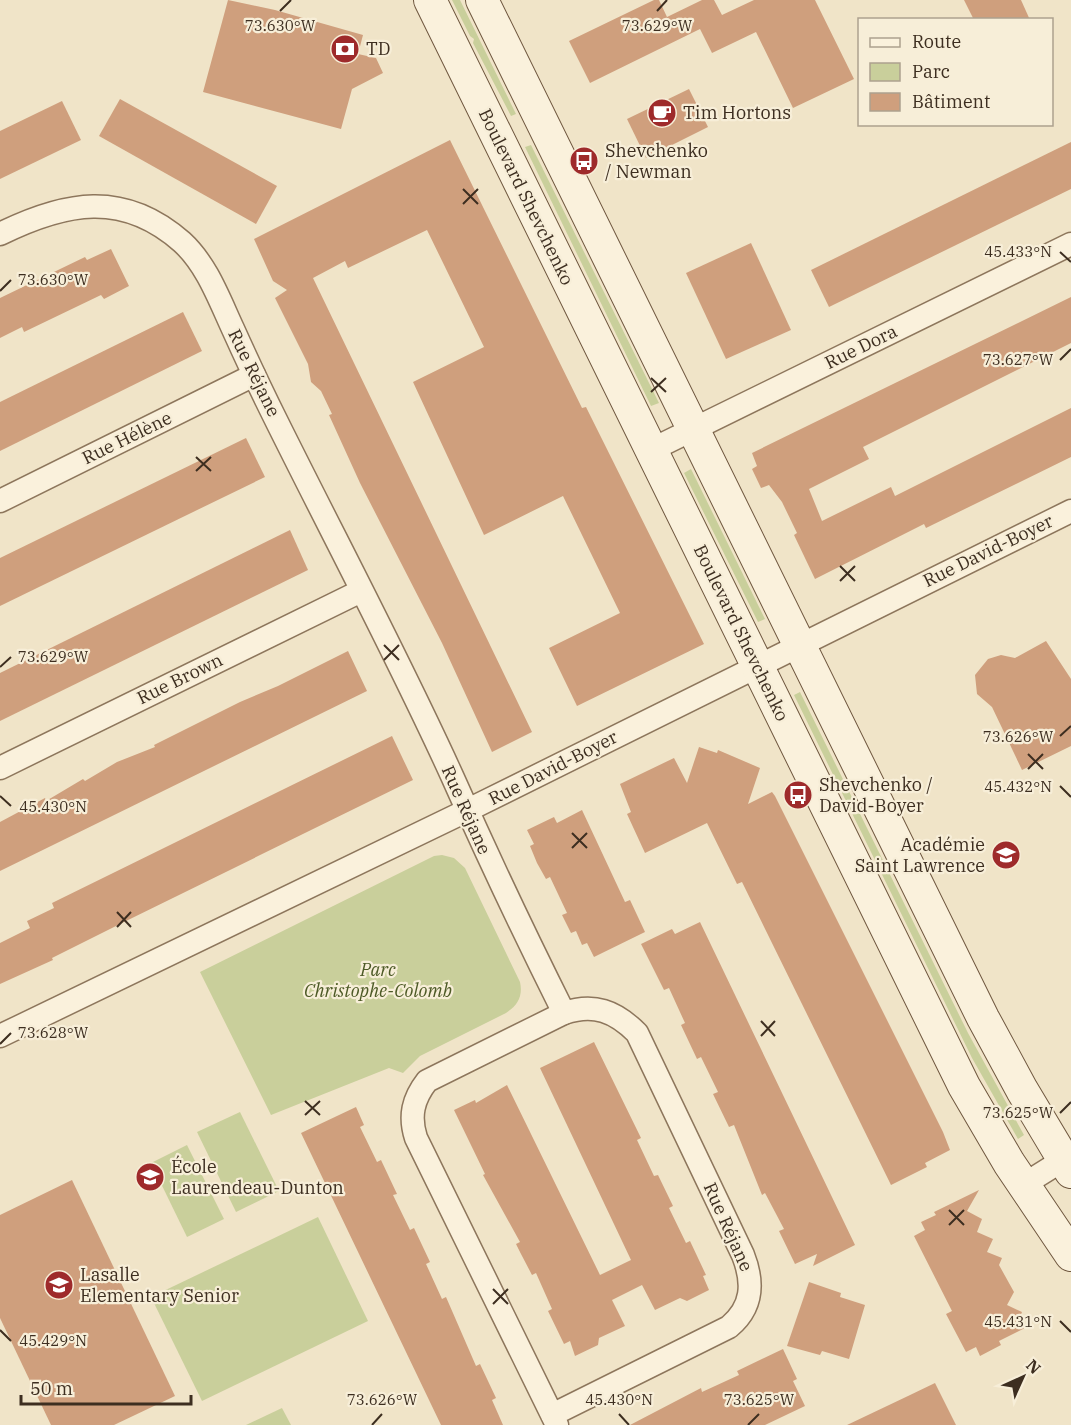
<svg xmlns="http://www.w3.org/2000/svg" width="1071" height="1425" font-family="'IBM Plex Serif',serif">
	<rect width="100%" height="100%" fill="#f0e4c8"/>
	<g fill="#c9cf9b">
		<path d="M452 0H460L516 114 511 116 473 43 474 39 470 36Z"/>
		<path d="M531 145 659 403 651 406 525 147Z"/>
		<path d="M691 469 765 619 758 622 684 473Z"/>
		<path d="M800 692 968 1033 1024 1135 1018 1139 972 1058 794 695Z"/>
		<path d="M442 855 454 858 465 868 520 982C523 996 518 1005 506 1013L420 1056 403 1073 389 1068 271 1115 200 972 434 856Z"/>
		<path d="M240 1112 279 1191 236 1212 197 1132Z"/>
		<path d="M187 1145 224 1219 187 1237 151 1163Z"/>
		<path d="M318 1217 368 1321 202 1401 151 1297Z"/>
		<path d="M282 1408 291 1425H246Z"/>
	</g>
	<g fill="#cf9f7d">
		<path d="M228 0 275 10 363 35 358 54 376 58 383 73 352 89 341 129 203 92Z"/>
		<path d="M654 0H659L667 17 702 0H714L722 15 754 0H815L854 79 793 108 756 32 712 53 700 29 590 83 569 41Z"/>
		<path d="M964 0H1021L1030 20H974Z"/>
		<path d="M689 89 708 127 646 158 627 119Z"/>
		<path d="M120 99 277 186 256 224 99 136Z"/>
		<path d="M62 101 81 140 0 179V131Z"/>
		<path d="M450 140 582 408 586 407 704 644 577 706 549 648 620 613 563 496 484 535 413 382 484 347 427 230 348 268 345 261 313 278 532 732 492 752 442 643 360 483 329 415 332 414 321 391 311 382 308 364 275 298 287 290 273 281 254 239Z"/>
		<path d="M1071 142V189L829 307 811 270Z"/>
		<path d="M751 243 791 330 726 359 686 273Z"/>
		<path d="M111 249 129 286 104 299 101 295 24 332 22 327 0 338V298L85 257 87 260Z"/>
		<path d="M1071 297V343L863 447 869 459 809 489 822 521 891 487 895 496 1071 408V457L926 528 924 524 815 579 794 535 797 533 782 502 769 485 761 488 752 469 757 466 752 453Z"/>
		<path d="M183 312 202 351 0 451V402Z"/>
		<path d="M246 438 265 477 0 606V558Z"/>
		<path d="M290 530 308 570 0 721V673Z"/>
		<path d="M1046 641 1071 679V746L1022 770 992 707 977 694 975 675 988 659 1001 655 1015 658Z"/>
		<path d="M348 651 367 691 0 871V822L45 798 46 801 83 779 85 781 117 762 155 747 154 745 240 702 278 686Z"/>
		<path d="M392 736 413 780 124 922 52 958 53 960 0 984V943L30 928 27 921 54 908 52 903Z"/>
		<path d="M699 747 717 753 718 750 760 768 748 804 772 792 775 796 943 1132 950 1150 925 1163 927 1167 891 1185 742 882 737 884 707 823 645 853 627 814 631 812 620 784 674 758 687 783Z"/>
		<path d="M582 810 625 902 630 900 645 932 594 957 587 943 582 945 576 931 571 933 562 915 567 913 550 877 546 879 537 863 530 846 534 844 527 830 554 817 557 823Z"/>
		<path d="M700 922 855 1245 813 1266 817 1254 795 1264 779 1231 784 1229 765 1193 762 1195 734 1125 729 1127 713 1094 718 1092 701 1057 697 1059 681 1025 685 1023 669 988 664 990 641 944 672 929 675 934Z"/>
		<path d="M594 1042 641 1138 637 1140 654 1176 658 1175 673 1206 669 1208 686 1243 690 1241 706 1275 703 1276 709 1290 687 1301 680 1298 655 1310 642 1285 612 1300 625 1326 599 1338 598 1345 575 1356 570 1341 564 1344 548 1311 552 1309 536 1273 532 1275 521 1254 516 1244 520 1242 483 1175 485 1174 454 1110 475 1100 476 1103 507 1085 600 1275 631 1260 540 1068Z"/>
		<path d="M356 1107 364 1125 360 1127 377 1162 381 1160 397 1194 393 1195 410 1230 414 1228 430 1262 426 1264 442 1299 446 1297 476 1366 480 1364 496 1398 492 1400 503 1425H441L301 1133Z"/>
		<path d="M72 1180 175 1396 114 1425H51L0 1318V1215Z"/>
		<path d="M979 1190 967 1211 982 1219 977 1232 993 1239 987 1252 1002 1258 999 1265 1014 1292 1007 1305 1022 1312 1019 1319 1025 1328 999 1341 1001 1345 980 1356 976 1347 966 1352 946 1314 952 1311 914 1236 925 1230 921 1222 936 1215 934 1212Z"/>
		<path d="M809 1282 841 1293 840 1297 865 1305 849 1359 822 1351 820 1355 787 1346Z"/>
		<path d="M783 1349 797 1379 793 1381 805 1406 765 1425H630L701 1388 702 1392 739 1375 737 1371Z"/>
		<path d="M935 1383 956 1425H847L908 1396Z"/>
	</g>
	<g fill="none" stroke-linecap="round" stroke-linejoin="round">
		<g stroke="#8d765c" stroke-width="25">
			<g id="street">
				<path d="M0 234C65 202 123 190 182 242 207 265 219 299 233 329 247 360 261 390 276 420 335 539 398 657 453 778 488 857 525 935 564 1013"/>
				<path d="M651 450 1071 244"/>
				<path d="M0 501 254 375"/>
				<path d="M0 768 361 591"/>
				<path d="M0 1036 466 811 1071 511"/>
				<path d="M1023 1185 1071 1155"/>
				<path d="M552 1415 729 1327C753 1307 754 1283 743 1255L637 1033C615 1011 594 1003 564 1013L427 1081C413 1099 409 1116 416 1138L557 1425"/>
			</g>
		</g>
		<g stroke="#6f573f" stroke-width="34">
			<g id="secondary">
				<path d="M430 0 964 1086 1009 1163 1071 1255"/>
				<path d="M482 0 983 1018 1022 1090 1071 1172"/>
			</g>
		</g>
		<use href="#street" stroke="#faf1dc" stroke-width="22"/>
		<use href="#secondary" stroke="#faf1dc" stroke-width="32"/>
	</g>
	<path fill="none" stroke="#3d2e20" stroke-width="2" d="M280 11 291 0M657 11 667 0M463 189 478 204M463 204 478 189M1060 252 1071 262M0 291 11 280M1060 360 1071 349M651 378 666 392M651 392 666 378M196 457 211 471M196 471 211 457M840 566 855 581M840 581 855 566M384 645 399 660M384 660 399 645M0 667 11 657M1060 736 1071 726M1028 754 1043 769M1028 769 1043 754M1060 786 1071 797M0 796 11 806M572 833 587 848M572 848 587 833M117 912 131 927M117 927 131 912M761 1021 775 1036M761 1036 775 1021M0 1044 11 1033M305 1101 320 1115M1060 1113 1071 1102M305 1115 320 1101M949 1210 964 1225M949 1225 964 1210M493 1289 508 1304M493 1304 508 1289M1060 1321 1071 1332M0 1330 11 1341M619 1414 629 1425M372 1425 382 1414M748 1425 759 1414"/>
	<defs>
		<g id="bank-disc" transform="scale(1.5)"><circle r="9.5" fill="#9e2a2b" stroke="#f7eed8"/><path d="M-6-4H6V4H-6ZM0-2.3a2.3 2.3 0 1 0 0 4.6a2.3 2.3 0 1 0 0-4.6Z" fill="#fff"/></g>
		<g id="cafe-disc" transform="scale(1.5)"><circle r="9.5" fill="#9e2a2b" stroke="#f7eed8"/><path d="M-5.5-4.5H6V0H3Q3 3.5 0 3.5H-2.5Q-5.5 3.5-5.5 0ZM3-3.2v2h1.7v-2ZM-6 4.5H4V6H-6Z" fill="#fff"/></g>
		<g id="bus-disc" transform="scale(1.5)"><circle r="9.5" fill="#9e2a2b" stroke="#f7eed8"/><path d="M-5-6H5V4H4V6H2V4H-2V6H-4V4H-5ZM-3.5-4V0h7V-4ZM-3.5 1.2v1.5H-2V1.2ZM2 1.2v1.5H3.5V1.2Z" fill="#fff"/></g>
		<g id="school-disc" transform="scale(1.5)"><circle r="9.5" fill="#9e2a2b" stroke="#f7eed8"/><path d="M0-5L7-2L0 1L-7-2ZM-4 1L0 2.5L4 1V4Q0 6-4 4Z" fill="#fff"/></g>
	</defs>
	<g fill-rule="evenodd">
		<use href="#bank-disc" x="345" y="49"/>
		<use href="#cafe-disc" x="662" y="113"/>
		<use href="#bus-disc" x="584" y="161"/>
		<use href="#bus-disc" x="798" y="795"/>
		<use href="#school-disc" x="1006" y="855"/>
		<use href="#school-disc" x="150" y="1177"/>
		<use href="#school-disc" x="59" y="1285"/>
	</g>
	<g text-anchor="middle" stroke-width="4.5" stroke-linejoin="round" paint-order="stroke">
		<g font-size="18" fill="#3d2e20" stroke="#f7eed8" text-anchor="start">
			<text x="366" y="55">TD</text>
			<text x="683" y="119">Tim Hortons</text>
			<text x="605" y="157">Shevchenko<tspan x="605" dy="21">/ Newman</tspan></text>
			<text x="819" y="791">Shevchenko /<tspan x="819" dy="21">David-Boyer</tspan></text>
			<text x="985" y="851" text-anchor="end">Académie<tspan x="985" dy="21">Saint Lawrence</tspan></text>
			<text x="171" y="1173">École<tspan x="171" dy="21">Laurendeau-Dunton</tspan></text>
			<text x="80" y="1281">Lasalle<tspan x="80" dy="21">Elementary Senior</tspan></text>
		</g>
		<g font-size="18" fill="#3d2e20" stroke="#f7eed8">
			<text transform="translate(526 197) rotate(64)" y="6">Boulevard Shevchenko</text>
			<text transform="translate(861 347) rotate(-26)" y="6">Rue Dora</text>
			<text transform="translate(254 373) rotate(64)" y="6">Rue Réjane</text>
			<text transform="translate(127 438) rotate(-26)" y="6">Rue Hélène</text>
			<text transform="translate(988 551) rotate(-26)" y="6">Rue David-Boyer</text>
			<text transform="translate(741 633) rotate(64)" y="6">Boulevard Shevchenko</text>
			<text transform="translate(180 679) rotate(-26)" y="6">Rue Brown</text>
			<text transform="translate(553 768) rotate(-27)" y="6">Rue David-Boyer</text>
			<text transform="translate(466 810) rotate(66)" y="6">Rue Réjane</text>
			<text transform="translate(728 1227) rotate(66)" y="6">Rue Réjane</text>
		</g>
		<g font-size="18" font-style="italic" fill="#4d5a26" stroke="#f7eed8">
			<text x="378" y="976">Parc<tspan x="378" dy="21">Christophe-Colomb</tspan></text>
		</g>
	</g>
	<g font-size="15" text-anchor="middle" fill="#3d2e20" stroke="#f7eed8" stroke-width="4.5" stroke-linejoin="round" paint-order="stroke">
		<text x="280" y="31">73.630°W</text>
		<text x="657" y="31">73.629°W</text>
		<text x="1018" y="257">45.433°N</text>
		<text x="53" y="285">73.630°W</text>
		<text x="1018" y="365">73.627°W</text>
		<text x="53" y="662">73.629°W</text>
		<text x="1018" y="742">73.626°W</text>
		<text x="1018" y="792">45.432°N</text>
		<text x="53" y="812">45.430°N</text>
		<text x="53" y="1038">73.628°W</text>
		<text x="1018" y="1118">73.625°W</text>
		<text x="1018" y="1327">45.431°N</text>
		<text x="53" y="1346">45.429°N</text>
		<text x="382" y="1405">73.626°W</text>
		<text x="759" y="1405">73.625°W</text>
		<text x="619" y="1405">45.430°N</text>
	</g>
	<rect x="858" y="18" width="195" height="108" fill="#f7eed8" stroke="#ada18e" stroke-width="1.5"/>
	<rect x="870" y="38" width="30" height="9" fill="#faf1dc" stroke="#ada18e" stroke-width="1.5"/>
	<text x="912" y="48" font-size="18" fill="#3d2e20">Route</text>
	<rect x="870" y="63" width="30" height="18" fill="#c9cf9b" stroke="#ada18e" stroke-width="1.5"/>
	<text x="912" y="78" font-size="18" fill="#3d2e20">Parc</text>
	<rect x="870" y="93" width="30" height="18" fill="#cf9f7d" stroke="#ada18e" stroke-width="1.5"/>
	<text x="912" y="108" font-size="18" fill="#3d2e20">Bâtiment</text>
	<g transform="translate(1023 1377) rotate(45)" stroke="#f7eed8" stroke-width="4.5" paint-order="stroke">
	<path d="M0-4.5L10 22L0 15L-10 22Z" fill="#3d2e20"/>
	<text y="-9" font-size="16" font-weight="bold" text-anchor="middle" fill="#3d2e20">N</text>
	</g>
	<path d="M21 1395v9h170v-9" fill="none" stroke="#3d2e20" stroke-width="3"/>
	<text x="30" y="1395" font-size="18" fill="#3d2e20" stroke="#f7eed8" stroke-width="4.5" paint-order="stroke">50 m</text>
</svg>
